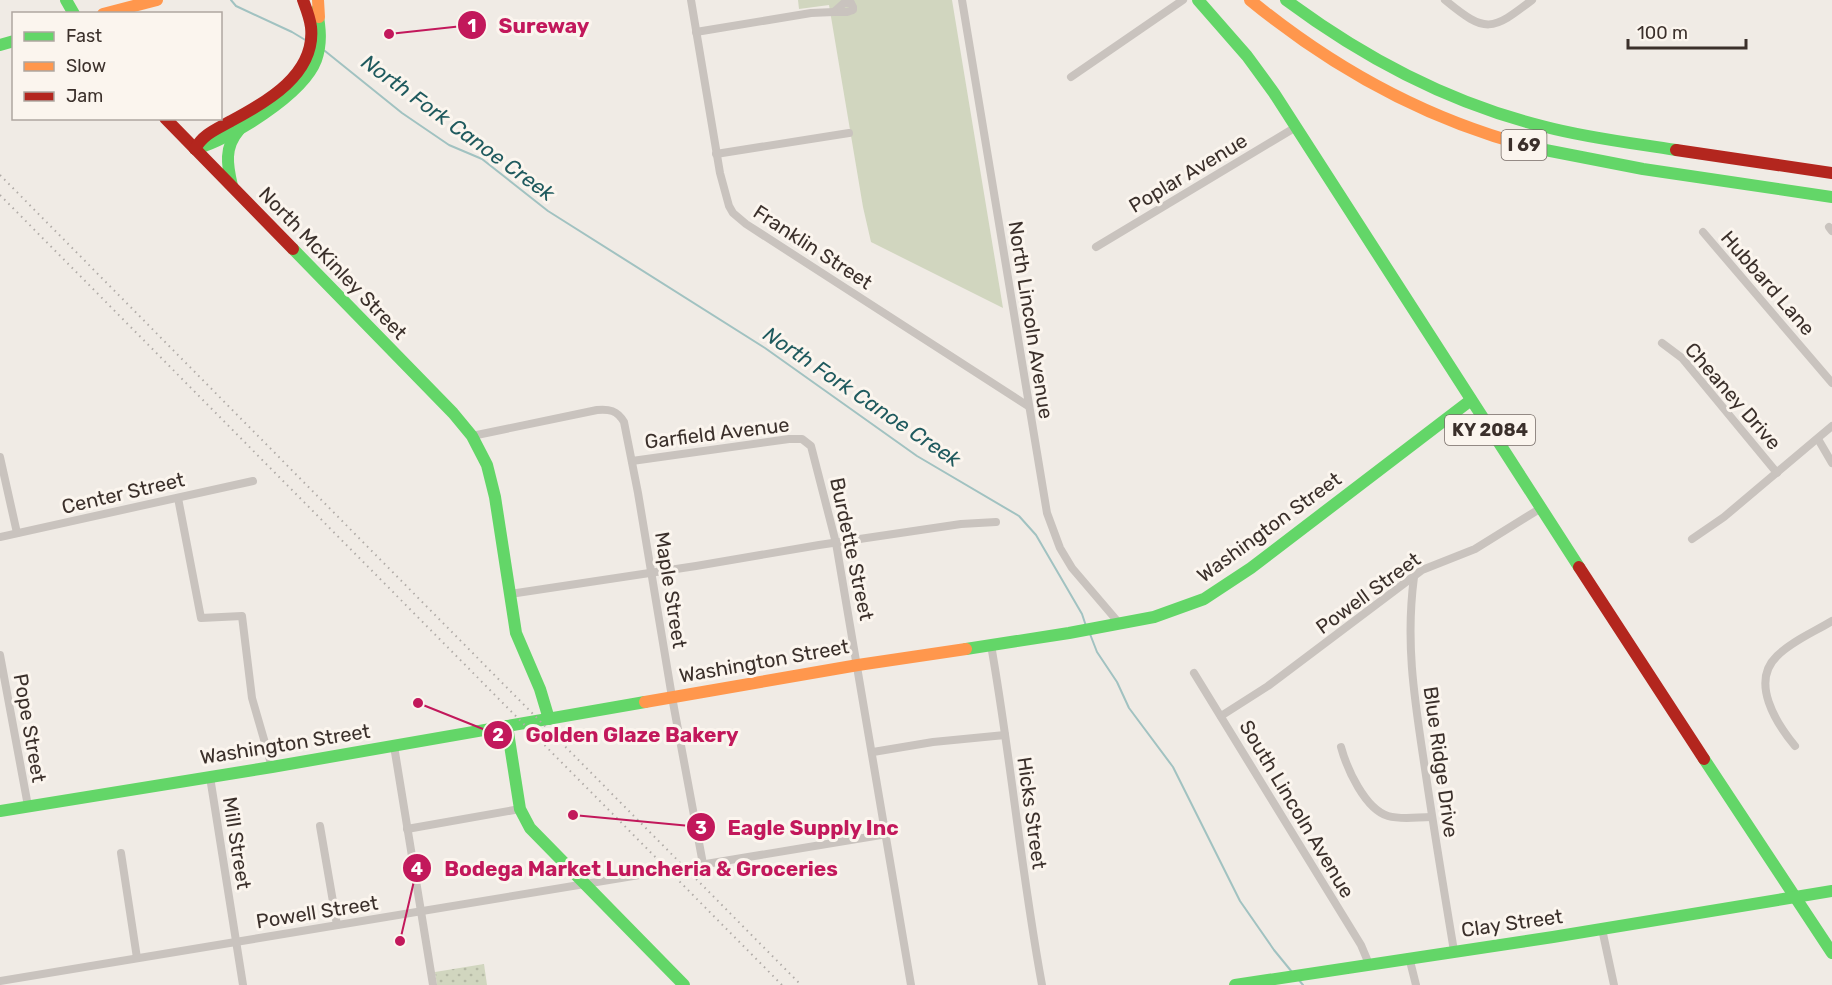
<svg xmlns="http://www.w3.org/2000/svg" width="1832" height="985" font-family="Rubik,sans-serif">
	<defs>
		<pattern id="green-dots" width="8" height="8" patternUnits="userSpaceOnUse" patternTransform="scale(1.5)"><rect width="8" height="8" fill="#d1d6bf"/><path d="M2 2h.1M6 6h.1" fill="none" stroke="#b4b8a4" stroke-width="1.8" stroke-linecap="round"/></pattern>
	</defs>
	<rect width="100%" height="100%" fill="#f0ebe5"/>
	<path fill="url(#green-dots)" d="M484 964 487 985H437L435 972Z"/>
	<path fill="#d1d6bf" d="M798 0H952L1003 308 871 242 863 207 829 5 799 9Z"/>
	<g fill="none" stroke-linecap="round" stroke-linejoin="round">
		<g stroke="#a1c2c1" stroke-width="2">
			<path d="M231 0 236 6 292 32 307 41"/>
			<path d="M325 51 402 113 449 145 482 159 548 211 765 348 917 456 1019 516 1036 535 1082 614 1086 626"/>
			<path d="M1090 634 1097 652 1117 682 1129 708 1173 767 1240 901 1274 950 1292 972"/>
			<path d="M1298 979 1303 985"/>
		</g>
		<g stroke="#c9c3be" stroke-width="8">
			<path d="M691 0 720 173 729 206 733 213 746 224 1028 406"/>
			<path d="M962 0 1047 513 1060 548 1072 568 1119 623"/>
			<path d="M1445 0C1486 34 1492 31 1532 0"/>
			<path d="M844 3H851L853 7V10L847 12H834Z"/>
			<path d="M696 32 811 13 834 12"/>
			<path d="M1071 77 1183 0"/>
			<path d="M716 154 849 133"/>
			<path d="M1829 227 1832 231"/>
			<path d="M1703 232 1832 383"/>
			<path d="M1096 247 1296 127"/>
			<path d="M1662 343 1682 358 1777 473"/>
			<path d="M472 436 597 410C609 409 617 410 624 422L638 493 672 697 703 864"/>
			<path d="M1818 439 1832 463"/>
			<path d="M0 457 17 533"/>
			<path d="M632 461 789 439H802L811 446 836 543 911 985"/>
			<path d="M178 498 201 618 242 616 252 698 272 767"/>
			<path d="M0 537 253 481"/>
			<path d="M1692 539 1724 517 1832 426"/>
			<path d="M1414 577C1405 645 1415 702 1425 769 1434 830 1444 891 1454 951"/>
			<path d="M510 594 696 566 819 545 961 524 996 522"/>
			<path d="M991 645C1011 758 1021 872 1042 985"/>
			<path d="M0 655 28 806"/>
			<path d="M1194 673 1361 945 1369 964"/>
			<path d="M1221 716 1268 686 1422 570 1475 549 1541 508"/>
			<path d="M394 746 433 985"/>
			<path d="M1795 746C1776 723 1750 682 1777 656 1792 641 1814 632 1832 621"/>
			<path d="M1341 747C1347 769 1365 809 1388 816 1402 820 1417 817 1431 817"/>
			<path d="M873 752 933 742 1005 735"/>
			<path d="M210 777 243 985"/>
			<path d="M320 826 337 925"/>
			<path d="M407 829 520 809"/>
			<path d="M121 853 137 958"/>
			<path d="M1602 929 1614 985"/>
			<path d="M1409 957 1416 985"/>
			<path d="M0 981 887 834"/>
		</g>
		<g stroke="#63d668" stroke-width="12">
			<path d="M66 0 74 14"/>
			<path d="M1198 0 1247 56 1274 93 1579 567"/>
			<path d="M1286 0C1364 58 1451 104 1546 127 1588 138 1632 143 1676 150"/>
			<path d="M0 45 14 41"/>
			<path d="M1535 148 1643 169 1832 197"/>
			<path d="M195 149C230 139 303 95 316 60 322 43 320 28 317 10"/>
			<path d="M232 186C227 165 224 147 239 130"/>
			<path d="M293 249 453 413 472 436 487 465 495 497 516 633 540 689 549 719"/>
			<path d="M966 649 1069 633 1154 617 1204 599 1251 568 1471 400"/>
			<path d="M507 726 520 809 530 828 684 985"/>
			<path d="M1704 759 1832 953"/>
			<path d="M0 811 272 767 645 702"/>
			<path d="M1235 985 1553 937 1832 891"/>
		</g>
		<g stroke="#ff974d" stroke-width="12">
			<path d="M318 0 319 17"/>
			<path d="M1250 0C1334 69 1429 121 1535 148"/>
			<path d="M103 14 157 0"/>
			<path d="M645 702 858 665 966 649"/>
		</g>
		<g stroke="#b3261e" stroke-width="12">
			<path d="M165 118 293 249"/>
			<path d="M195 149C203 134 217 129 231 121 267 102 316 74 311 27 310 18 306 8 303 0"/>
			<path d="M1676 150 1832 173"/>
			<path d="M1579 567 1704 759"/>
		</g>
		<g stroke="#b1aca8" stroke-width="2" stroke-dasharray="1.5 4.5" stroke-linecap="butt">
			<path d="M0 175 801 985"/>
			<path d="M0 195 782 985"/>
		</g>
	</g>
	<g text-anchor="middle" stroke-width="6" stroke-linejoin="round" paint-order="stroke">
		<g fill="#fbf5ee" stroke="#756b66" stroke-width="1.5">
			<rect x="1501.5" y="130" width="45" height="30" rx="4.5"/>
			<rect x="1445" y="415" width="90" height="30" rx="4.5"/>
		</g>
		<g font-size="18" font-weight="bold" fill="#3b302b">
			<text x="1524" y="151">I 69</text>
			<text x="1490" y="436">KY 2084</text>
		</g>
		<g font-size="20" fill="#3b302b" stroke="#fbf5ee">
			<text transform="translate(1188 173) rotate(-31)" y="7">Poplar Avenue</text>
			<text transform="translate(813 247) rotate(33)" y="7">Franklin Street</text>
			<text transform="translate(333 263) rotate(46)" y="7">North McKinley Street</text>
			<text transform="translate(1768 283) rotate(49)" y="7">Hubbard Lane</text>
			<text transform="translate(1031 320) rotate(81)" y="7">North Lincoln Avenue</text>
			<text transform="translate(1733 396) rotate(49)" y="7">Cheaney Drive</text>
			<text transform="translate(717 433) rotate(-7)" y="7">Garfield Avenue</text>
			<text transform="translate(123 493) rotate(-13)" y="7">Center Street</text>
			<text transform="translate(1269 527) rotate(-36)" y="7">Washington Street</text>
			<text transform="translate(852 549) rotate(78)" y="7">Burdette Street</text>
			<text transform="translate(671 590) rotate(81)" y="7">Maple Street</text>
			<text transform="translate(1368 593) rotate(-36)" y="7">Powell Street</text>
			<text transform="translate(764 661) rotate(-10)" y="7">Washington Street</text>
			<text transform="translate(30 728) rotate(80)" y="7">Pope Street</text>
			<text transform="translate(285 744) rotate(-9)" y="7">Washington Street</text>
			<text transform="translate(1441 762) rotate(82)" y="7">Blue Ridge Drive</text>
			<text transform="translate(1297 809) rotate(59)" y="7">South Lincoln Avenue</text>
			<text transform="translate(1032 813) rotate(82)" y="7">Hicks Street</text>
			<text transform="translate(237 843) rotate(81)" y="7">Mill Street</text>
			<text transform="translate(317 912) rotate(-9)" y="7">Powell Street</text>
			<text transform="translate(1512 923) rotate(-8)" y="7">Clay Street</text>
		</g>
		<g font-size="21" font-style="italic" fill="#1f5a5e" stroke="#fbf5ee">
			<text transform="translate(458 128) rotate(36)" y="7">North Fork Canoe Creek</text>
			<text transform="translate(862 397) rotate(34)" y="7">North Fork Canoe Creek</text>
		</g>
	</g>
	<path fill="none" stroke="#c2185b" stroke-width="2" d="M389 34L472 25M418 703L498 735M573 815L701 827M400 941L417 868"/>
	<g fill="#c2185b" stroke="#fbf5ee" stroke-width="2">
		<circle cx="389" cy="34" r="6"/>
		<circle cx="418" cy="703" r="6"/>
		<circle cx="573" cy="815" r="6"/>
		<circle cx="400" cy="941" r="6"/>
		<circle cx="472" cy="25" r="15"/>
		<circle cx="498" cy="735" r="15"/>
		<circle cx="701" cy="827" r="15"/>
		<circle cx="417" cy="868" r="15"/>
	</g>
	<g font-size="18" text-anchor="middle" font-weight="bold" fill="#fff">
		<text x="472" y="32">1</text>
		<text x="498" y="741">2</text>
		<text x="701" y="834">3</text>
		<text x="417" y="875">4</text>
	</g>
	<g font-size="21" text-anchor="middle" font-weight="bold" fill="#c2185b" stroke="#fbf5ee" stroke-width="6" stroke-linejoin="round" paint-order="stroke">
		<text x="544" y="33">Sureway</text>
		<text x="632" y="742">Golden Glaze Bakery</text>
		<text x="813" y="835">Eagle Supply Inc</text>
		<text x="641" y="876">Bodega Market Luncheria &amp; Groceries</text>
	</g>
	<rect x="12" y="12" width="210" height="108" fill="#fbf5ee" stroke="#aea6a0" stroke-width="1.5"/>
	<rect x="24" y="32" width="30" height="9" fill="#63d668" stroke="#aea6a0" stroke-width="1.5"/>
	<text x="66" y="42" font-size="18" fill="#3b302b">Fast</text>
	<rect x="24" y="62" width="30" height="9" fill="#ff974d" stroke="#aea6a0" stroke-width="1.5"/>
	<text x="66" y="72" font-size="18" fill="#3b302b">Slow</text>
	<rect x="24" y="92" width="30" height="9" fill="#b3261e" stroke="#aea6a0" stroke-width="1.5"/>
	<text x="66" y="102" font-size="18" fill="#3b302b">Jam</text>
	<path d="M1628 39v9h118v-9" fill="none" stroke="#3b302b" stroke-width="3"/>
	<text x="1637" y="39" font-size="18" fill="#3b302b" stroke="#fbf5ee" stroke-width="4.5" paint-order="stroke">100 m</text>
</svg>
